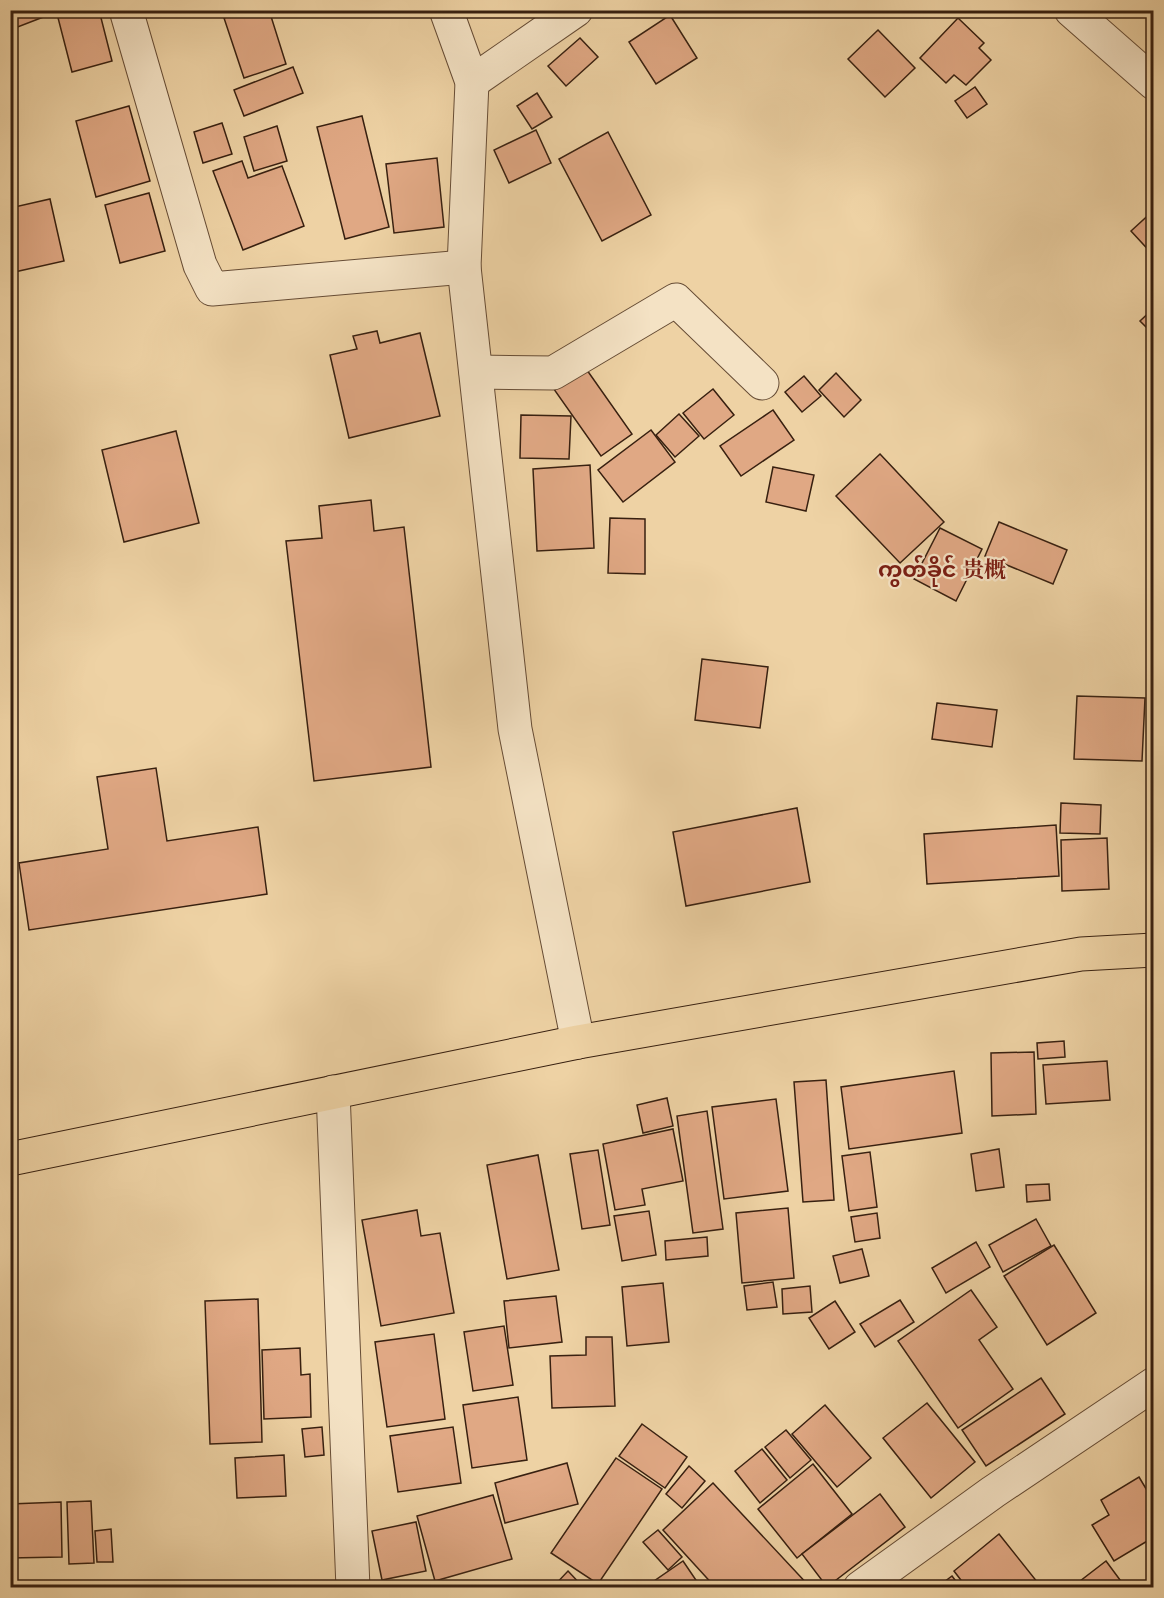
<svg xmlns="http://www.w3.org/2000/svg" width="1164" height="1598" font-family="'Libre Caslon Text','Noto Serif SC','Noto Sans Myanmar',serif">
	<rect width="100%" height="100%" fill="#eed2a4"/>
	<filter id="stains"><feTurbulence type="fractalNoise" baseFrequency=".00333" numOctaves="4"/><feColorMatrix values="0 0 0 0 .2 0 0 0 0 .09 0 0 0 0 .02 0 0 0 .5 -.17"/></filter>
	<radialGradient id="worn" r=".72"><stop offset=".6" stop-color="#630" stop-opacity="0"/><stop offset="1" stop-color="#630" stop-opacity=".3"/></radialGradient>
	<g fill="#e0a884" stroke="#382010" stroke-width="1.5">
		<path d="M10 10H44L46 16 15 28Z"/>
		<path d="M56 10H99L112 61 72 72Z"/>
		<path d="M247 10H269L286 64 244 78 224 18Z"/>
		<path d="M670 15 697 58 656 84 629 42Z"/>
		<path d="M958 18 984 43 979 48 991 60 966 85 954 75 946 83 920 58Z"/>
		<path d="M878 30 915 68 885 97 848 59Z"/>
		<path d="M580 38 598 57 566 86 548 66Z"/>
		<path d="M293 67 303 93 244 116 234 90Z"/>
		<path d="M975 87 987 104 967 118 955 101Z"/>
		<path d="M537 93 552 117 532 129 517 106Z"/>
		<path d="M129 106 150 181 96 197 76 121Z"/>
		<path d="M362 116 389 227 345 239 317 127Z"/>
		<path d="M222 123 232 154 203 163 194 132Z"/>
		<path d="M277 126 287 161 254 171 244 137Z"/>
		<path d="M536 130 551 163 509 183 494 150Z"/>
		<path d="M608 132 651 215 602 241 559 159Z"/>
		<path d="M437 158 444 227 394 233 386 164Z"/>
		<path d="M242 161 248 178 282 166 304 226 243 250 213 171Z"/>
		<path d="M149 193 165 251 120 263 105 205Z"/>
		<path d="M50 199 64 261 10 273V208Z"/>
		<path d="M1154 210V256L1131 231Z"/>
		<path d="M1154 308V335L1140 321Z"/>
		<path d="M377 331 380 343 420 333 440 416 349 438 330 355 357 349 353 336Z"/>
		<path d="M582 363 632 434 601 456 551 385Z"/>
		<path d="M836 373 861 400 844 417 819 390Z"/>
		<path d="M804 376 821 396 802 412 785 392Z"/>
		<path d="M713 389 734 415 704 439 683 413Z"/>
		<path d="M773 410 794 440 741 476 720 446Z"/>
		<path d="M679 414 699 436 675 457 656 435Z"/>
		<path d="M521 415 571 416 569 459 520 458Z"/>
		<path d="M651 430 675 462 623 502 598 470Z"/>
		<path d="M176 431 199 523 124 542 102 450Z"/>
		<path d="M880 454 944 522 900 563 836 496Z"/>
		<path d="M590 465 594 548 537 551 533 469Z"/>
		<path d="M773 467 814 475 806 511 766 502Z"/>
		<path d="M371 500 374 531 404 527 431 767 314 781 286 541 322 538 319 506Z"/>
		<path d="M610 518 645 519V574L608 573Z"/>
		<path d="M999 522 1067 550 1053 584 985 556Z"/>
		<path d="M940 528 982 549 956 601 914 579Z"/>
		<path d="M702 659 768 667 760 728 695 720Z"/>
		<path d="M1077 696 1145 698 1142 761 1074 759Z"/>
		<path d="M937 703 997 710 992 747 932 739Z"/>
		<path d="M156 768 167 841 258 827 267 894 29 930 19 863 108 849 97 777Z"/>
		<path d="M1061 803 1101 805 1100 834 1060 833Z"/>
		<path d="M797 808 810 882 686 906 673 832Z"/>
		<path d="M1056 825 1059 876 927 884 924 834Z"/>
		<path d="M1107 838 1109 889 1062 891 1061 840Z"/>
		<path d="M1064 1041 1065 1057 1038 1059 1037 1043Z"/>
		<path d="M1034 1052 1036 1114 992 1116 991 1053Z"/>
		<path d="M1107 1061 1110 1100 1046 1104 1043 1065Z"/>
		<path d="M954 1071 962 1133 849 1149 841 1087Z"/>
		<path d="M826 1080 834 1200 803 1202 794 1082Z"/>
		<path d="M667 1098 673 1126 643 1133 637 1105Z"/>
		<path d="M776 1099 788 1191 724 1199 712 1107Z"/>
		<path d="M707 1111 723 1229 693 1233 677 1116Z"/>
		<path d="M673 1129 683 1181 642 1189 645 1205 615 1210 603 1144Z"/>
		<path d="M999 1149 1004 1187 976 1191 971 1154Z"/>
		<path d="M598 1150 610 1225 582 1229 570 1154Z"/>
		<path d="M870 1152 877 1207 849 1211 842 1156Z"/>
		<path d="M538 1155 559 1270 507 1279 487 1165Z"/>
		<path d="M1049 1184 1050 1200 1027 1202 1026 1185Z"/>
		<path d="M788 1208 794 1278 742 1283 736 1213Z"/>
		<path d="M417 1210 421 1236 440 1233 454 1313 381 1326 362 1220Z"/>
		<path d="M649 1211 656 1255 622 1261 614 1216Z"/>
		<path d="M877 1213 880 1238 855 1242 851 1217Z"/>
		<path d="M1036 1219 1051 1246 1003 1272 989 1245Z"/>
		<path d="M707 1237 708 1256 666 1260 665 1241Z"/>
		<path d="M976 1242 990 1267 946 1293 932 1268Z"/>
		<path d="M1054 1245 1096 1313 1047 1345 1004 1276Z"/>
		<path d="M862 1249 869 1276 840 1283 833 1256Z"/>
		<path d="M773 1282 777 1307 747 1310 744 1286Z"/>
		<path d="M663 1283 669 1342 627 1346 622 1287Z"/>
		<path d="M810 1286 812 1312 783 1314 782 1289Z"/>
		<path d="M971 1290 997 1327 979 1340 1013 1389 958 1428 898 1341Z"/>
		<path d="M556 1296 562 1342 509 1348 504 1301Z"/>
		<path d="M258 1299 262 1442 210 1444 205 1301Z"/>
		<path d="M900 1300 914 1322 875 1347 860 1324Z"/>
		<path d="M835 1301 855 1332 829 1349 809 1318Z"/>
		<path d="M504 1326 513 1385 473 1391 464 1332Z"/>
		<path d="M434 1334 445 1419 387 1427 375 1342Z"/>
		<path d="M586 1337H612L615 1406 552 1408 550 1356 586 1355Z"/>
		<path d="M300 1348 301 1375 310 1374 311 1417 264 1419 262 1350Z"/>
		<path d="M1041 1378 1065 1414 986 1466 962 1430Z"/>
		<path d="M518 1397 527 1460 472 1468 463 1405Z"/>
		<path d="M927 1403 975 1462 931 1498 883 1438Z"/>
		<path d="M825 1405 871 1458 837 1487 792 1434Z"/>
		<path d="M642 1424 687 1457 665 1488 619 1456Z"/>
		<path d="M322 1427 324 1455 305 1457 302 1429Z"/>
		<path d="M453 1427 461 1483 398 1492 390 1436Z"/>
		<path d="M786 1430 811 1460 790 1478 765 1447Z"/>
		<path d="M762 1449 787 1480 760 1503 735 1471Z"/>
		<path d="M284 1455 286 1496 237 1498 235 1458Z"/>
		<path d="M616 1458 662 1489 598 1584 551 1553Z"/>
		<path d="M567 1463 578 1504 505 1523 495 1483Z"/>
		<path d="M813 1464 852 1514 797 1558 758 1509Z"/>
		<path d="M689 1466 705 1481 682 1508 666 1494Z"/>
		<path d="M1154 1468V1481L1147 1472Z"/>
		<path d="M1139 1477 1154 1502V1537L1114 1561 1092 1525 1109 1515 1101 1500Z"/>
		<path d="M713 1483 811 1588H716L663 1530Z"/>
		<path d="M880 1494 905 1527 827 1587 802 1554Z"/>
		<path d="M493 1495 512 1559 435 1581 417 1516Z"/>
		<path d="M91 1501 94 1563 69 1564 67 1502Z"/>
		<path d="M61 1502 62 1557 10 1558V1504Z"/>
		<path d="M416 1522 426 1571 382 1580 372 1531Z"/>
		<path d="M111 1529 113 1562H97L95 1531Z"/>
		<path d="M658 1530 682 1557 668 1570 643 1542Z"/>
		<path d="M999 1534 1042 1588H967L954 1571Z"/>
		<path d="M683 1561 700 1586 644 1588Z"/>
		<path d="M1106 1561 1126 1588H1071Z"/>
		<path d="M568 1571 584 1588H552Z"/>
		<path d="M952 1576 961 1588H936Z"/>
	</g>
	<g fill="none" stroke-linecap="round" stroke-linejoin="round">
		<g stroke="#664c35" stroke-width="35">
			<g id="minor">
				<path d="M126 10 200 265 212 289 464 267"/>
				<path d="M446 10 472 82 464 267 515 729 578 1042"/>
				<path d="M1071 10 1154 83"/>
				<path d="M472 82 576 10"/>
				<path d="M476 372 553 373 676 300 762 383"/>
				<path d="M333 1092 353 1588"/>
				<path d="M860 1588 993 1492 1154 1384"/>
			</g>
		</g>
		<g stroke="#382010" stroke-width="35">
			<path id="highway" d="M10 1159 578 1042 1081 954 1154 950"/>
		</g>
		<use href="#minor" stroke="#f4e2c4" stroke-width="33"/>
		<use href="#highway" stroke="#eed2a4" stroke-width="33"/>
	</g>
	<g text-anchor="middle" stroke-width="4.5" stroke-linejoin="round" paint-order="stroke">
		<g font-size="22" font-weight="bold" fill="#7a1f14" stroke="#f4e2c4">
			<text x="942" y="577">ကွတ်ခိုင် 贵概</text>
		</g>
	</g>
	<rect width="1164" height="1598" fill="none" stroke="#eed2a4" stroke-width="36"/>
	<rect x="12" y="12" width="1140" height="1574" fill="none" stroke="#382010" stroke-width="3"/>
	<rect x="18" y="18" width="1128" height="1562" fill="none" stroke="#382010" stroke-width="1.5"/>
	<rect width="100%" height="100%" filter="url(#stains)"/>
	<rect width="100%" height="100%" fill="url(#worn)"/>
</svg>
